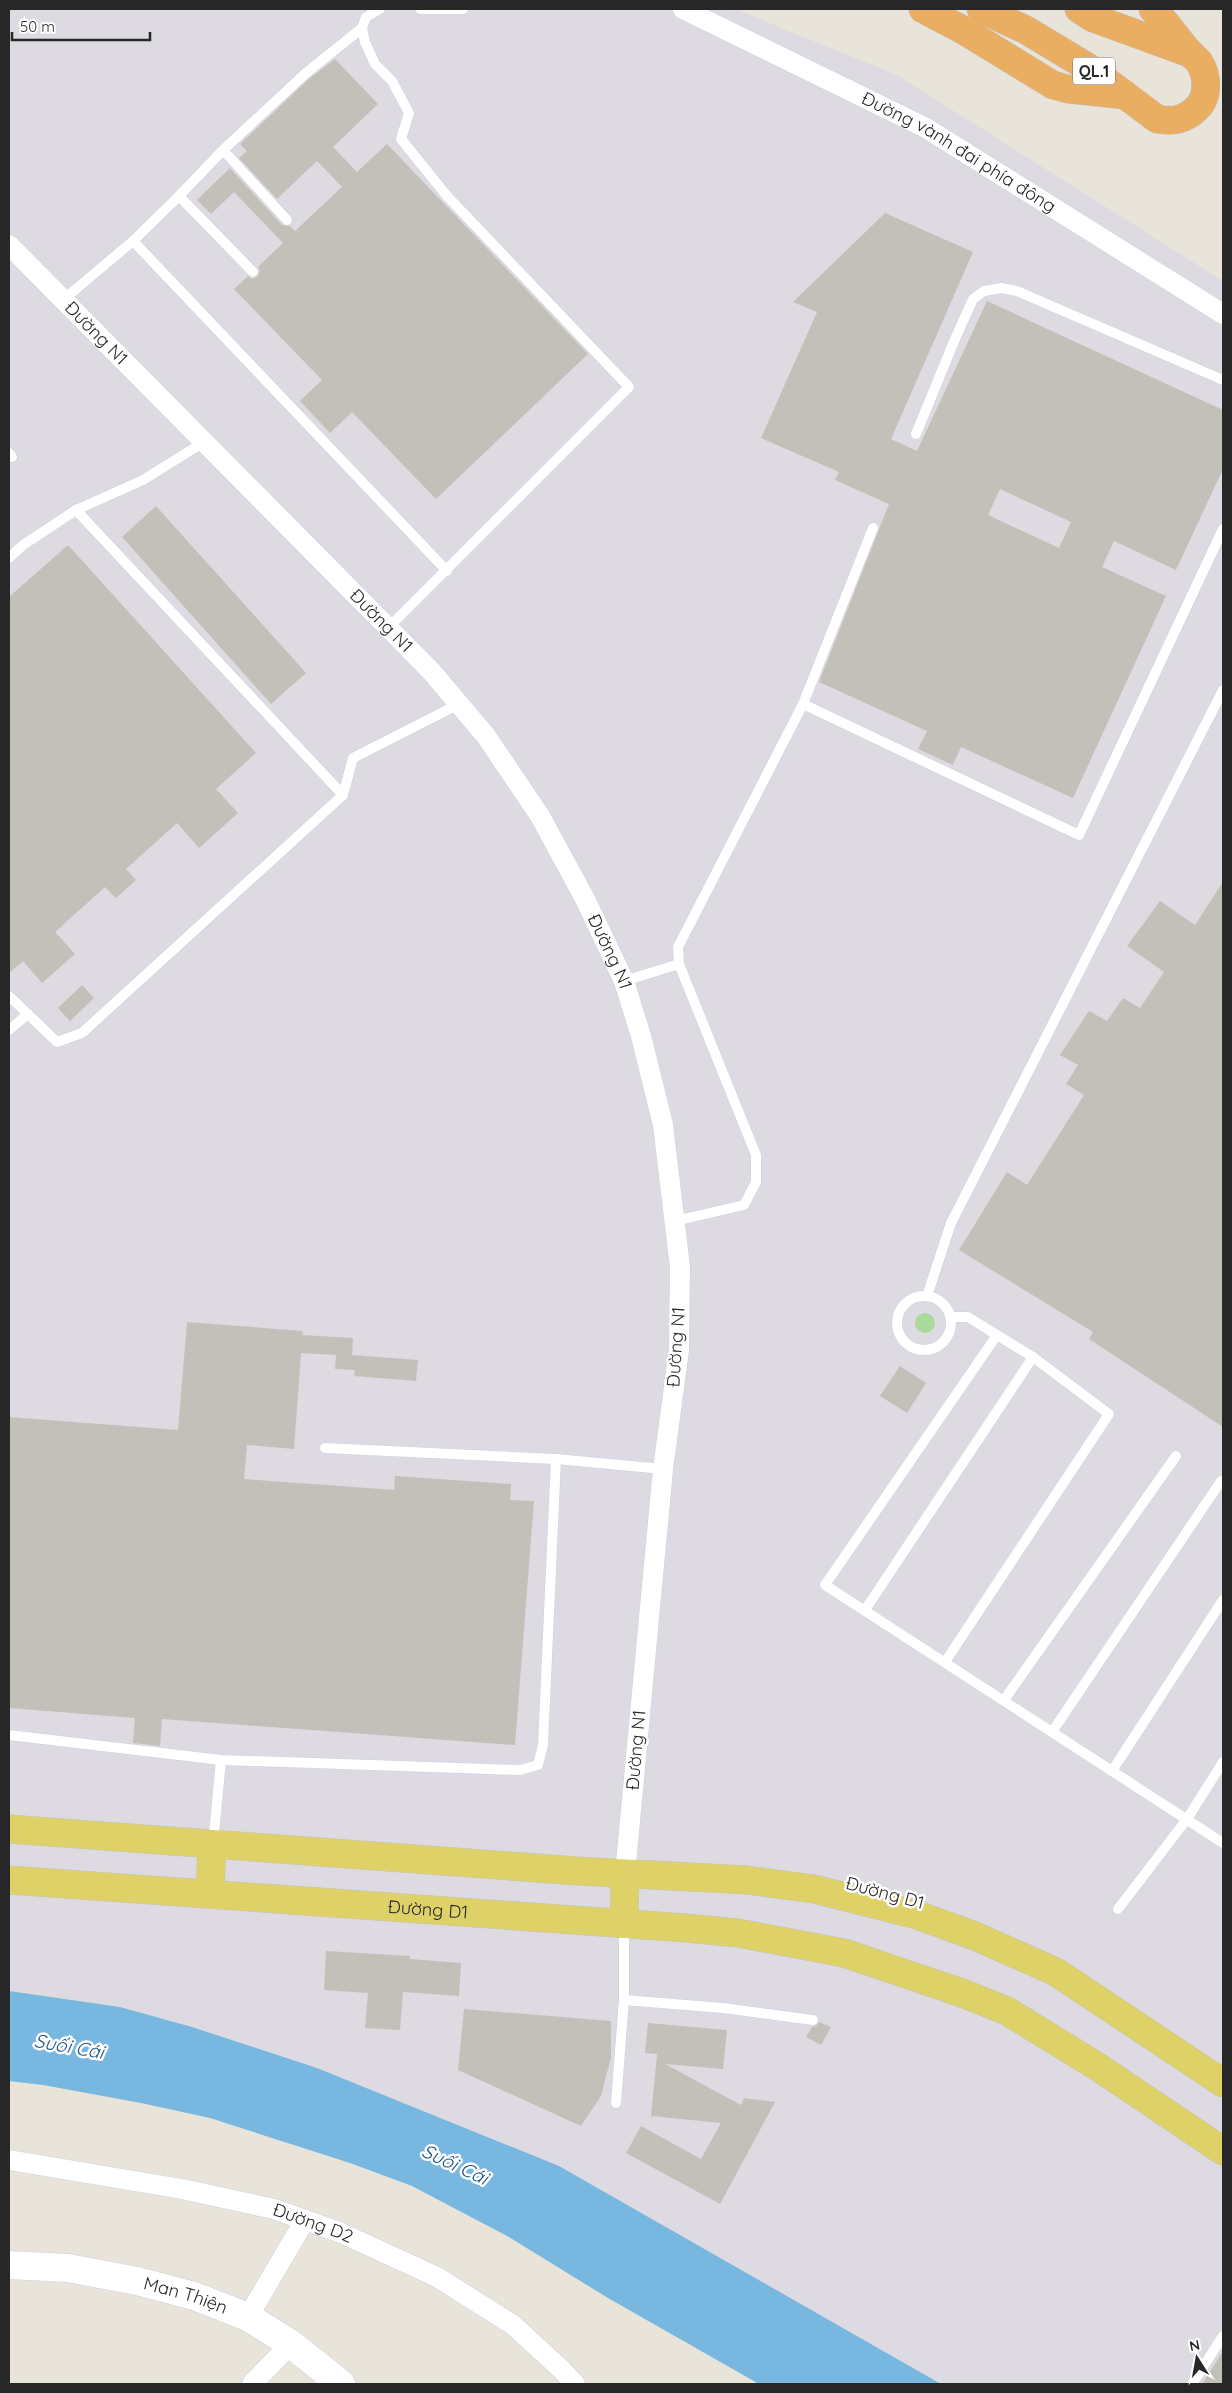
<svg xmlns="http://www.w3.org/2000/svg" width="1232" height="2393" font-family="Quicksand,sans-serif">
	<rect width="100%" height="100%" fill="#e8e4da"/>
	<path fill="#dddae1" d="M9 9H735L897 75 1223 281V2384H941L559 2166 317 2068 192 2027 120 2007 9 1991Z"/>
	<circle fill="#aad99c" cx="925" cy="1323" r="10"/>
	<path fill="#78b7df" d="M9 1991 120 2007 192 2027 317 2068 559 2166 941 2384H759L608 2298 507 2236 412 2186 350 2163 210 2118 141 2103 43 2085 9 2081Z"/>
	<g fill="#c3c0ba" fill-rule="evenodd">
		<path d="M335 59 378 104 333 147 357 172 387 144 588 354 436 499 352 412 330 433 300 401 322 380 234 289 248 276 252 279 257 277 260 271 258 267 283 243 234 192 211 214 197 200 230 168 282 225 290 226 295 231 342 187 317 161 277 199 239 158 247 151 240 144 310 78Z"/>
		<path d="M885 213 973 252 891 439 917 451 987 301 1223 410V469L1176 570 1114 541 1102 567 1166 596 1073 798 961 747 953 765 918 749 927 731 819 682 889 504 835 480 839 472 761 438 817 312 793 302ZM1000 489 1071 522 1059 548 988 515Z"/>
		<path d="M156 506 306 673 271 704 122 537Z"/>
		<path d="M68 545 256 753 216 789 238 813 199 848 177 823 126 869 136 880 116 898 105 887 55 932 75 954 42 983 23 961 9 973V597Z"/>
		<path d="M1223 882V1427L1089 1339 1093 1332 959 1250 1007 1172 1027 1185 1084 1095 1066 1084 1078 1065 1060 1055 1089 1011 1107 1021 1123 998 1140 1008 1164 972 1127 946 1160 901 1195 925Z"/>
		<path d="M82 985 94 998 70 1021 58 1008Z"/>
		<path d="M187 1322 303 1331 302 1335 353 1338 352 1355 418 1360 416 1381 354 1376 355 1370 335 1369 336 1355 301 1353 294 1449 247 1445 244 1479 394 1490 395 1476 511 1484 510 1500 534 1501 515 1745 162 1719 160 1746 133 1743 135 1718 9 1708V1417L178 1430Z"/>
		<path d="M900 1366 926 1383 907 1413 880 1396Z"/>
		<path d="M326 1951 410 1956V1959L461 1963 459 1996 403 1992 400 2030 365 2028 368 1993 324 1990Z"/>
		<path d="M464 2009 611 2021V2057L601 2096 581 2126 458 2070Z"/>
		<path d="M819 2022 831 2027 821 2045 806 2037 812 2027 816 2026Z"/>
		<path d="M648 2023 727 2030 723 2069 665 2064 741 2105 744 2098 775 2102 720 2204 626 2153 641 2126 701 2159 721 2123 651 2116 657 2054 645 2053Z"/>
		<path d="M1223 2351V2384H1202Z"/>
	</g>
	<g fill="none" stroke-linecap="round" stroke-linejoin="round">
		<g stroke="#d0d1de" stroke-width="11">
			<g id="lane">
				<path d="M380 9 366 17 362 28 365 42 375 64 392 81 409 113 401 139 447 196 629 387 388 628"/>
				<path d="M420 9H463"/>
				<path d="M223 150 287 220"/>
				<path d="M179 196 223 150 306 73 362 28"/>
				<path d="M133 241 447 571"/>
				<path d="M63 300 133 241 179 196 253 272"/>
				<path d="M916 434 955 339 973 299 984 291 1001 288 1017 291 1223 380"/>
				<path d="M9 453 12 457"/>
				<path d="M76 510 143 480 204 442"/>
				<path d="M9 558 23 545 76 510 343 795"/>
				<path d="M803 704 1079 835 1223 529"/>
				<path d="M624 981 679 964"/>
				<path d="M9 996 57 1042 82 1033 343 795 353 758 459 704"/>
				<path d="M9 1030 28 1014"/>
				<path d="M675 1221 744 1205 756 1182V1155L679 964 678 947 803 704 873 528"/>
				<path d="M927 1296 951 1223 1223 690"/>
				<circle cx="924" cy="1323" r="27"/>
				<path d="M997 1335 825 1585 1223 1843"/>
				<path d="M325 1448 556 1459 663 1469"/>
				<path d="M865 1610 1033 1357"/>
				<path d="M945 1662 1109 1414 1033 1357 997 1335 968 1317H951"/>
				<path d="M1004 1700 1176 1456"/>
				<path d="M1052 1732 1221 1481"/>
				<path d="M9 1735 221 1760 520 1770 538 1765 543 1745 556 1459"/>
				<path d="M1112 1771 1223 1600"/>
				<path d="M213 1844 221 1760"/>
				<path d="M1118 1909 1187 1819 1223 1762"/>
				<path d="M624 2000 723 2008 813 2020"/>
				<path d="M616 2103 624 2000V1924"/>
				<path d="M1192 2384 1223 2336"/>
			</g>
		</g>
		<g stroke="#d0d1de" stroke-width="21">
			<g id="street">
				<path id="s1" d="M683 9 926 128 1223 314"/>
				<path id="s2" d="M9 245 431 671 486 736 540 816 585 899 624 981 641 1036 663 1125 680 1267 679 1350 663 1469 625 1874"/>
				<path id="s3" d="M9 2160 182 2189 274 2209 339 2232 437 2277 513 2325 561 2369 575 2384"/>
				<path d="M248 2317 305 2220"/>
				<path d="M252 2384 291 2344"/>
			</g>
		</g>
		<g stroke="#d0d1de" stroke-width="29">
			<g id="secondary">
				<path id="s4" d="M9 2265 68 2268 137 2281 194 2296 248 2317 291 2344 341 2384"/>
			</g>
		</g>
		<g stroke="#c3c3c3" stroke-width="29">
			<g id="primary">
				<path d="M9 1829 577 1871 747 1880 814 1889 917 1915 975 1936 1056 1972 1223 2083"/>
				<path id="s5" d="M9 1880 686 1928 738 1933 844 1953 962 1993 1007 2011 1098 2067 1223 2151"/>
				<path d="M210 1893 212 1844"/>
				<path d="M624 1924 625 1874"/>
			</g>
		</g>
		<g stroke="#c3c3c3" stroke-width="29">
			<g id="highway">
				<path d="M923 9 963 30 1053 85 1068 89 1125 95"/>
				<path d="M981 9 1026 30 1089 68 1157 119C1173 122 1184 120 1196 109 1209 97 1208 76 1199 62 1194 56 1187 51 1183 45 1173 33 1164 20 1153 9"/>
				<path d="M1079 9 1093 18 1189 53"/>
			</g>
		</g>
		<use href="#lane" stroke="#fff" stroke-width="10"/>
		<use href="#street" stroke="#fff" stroke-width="20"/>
		<use href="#secondary" stroke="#fff" stroke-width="28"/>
		<use href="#primary" stroke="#ded168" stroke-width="28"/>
		<use href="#highway" stroke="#eaae63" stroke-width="28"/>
	</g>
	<g text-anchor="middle" stroke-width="5" stroke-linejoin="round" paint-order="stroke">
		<rect fill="#fff" stroke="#686868" stroke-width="1" x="1073" y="57.5" width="42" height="27" rx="4"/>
		<g font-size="16" font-weight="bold" fill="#272727">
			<text x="1094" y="77">QL.1</text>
		</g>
		<g font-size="18" fill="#272727" stroke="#fff">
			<text dy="6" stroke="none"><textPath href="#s1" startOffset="311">Đường vành đai phía đông</textPath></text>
			<text dy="6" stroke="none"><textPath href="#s2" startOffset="124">Đường N1</textPath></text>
			<text dy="6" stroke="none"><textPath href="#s2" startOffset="529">Đường N1</textPath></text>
			<text dy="6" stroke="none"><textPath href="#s2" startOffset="934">Đường N1</textPath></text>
			<text transform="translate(676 1347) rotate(-86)" y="6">Đường N1</text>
			<text transform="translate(636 1750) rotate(-85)" y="6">Đường N1</text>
			<text transform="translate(885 1893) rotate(15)" y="6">Đường D1</text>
			<text dy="6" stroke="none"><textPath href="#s5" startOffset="420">Đường D1</textPath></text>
			<text dy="6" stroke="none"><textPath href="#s3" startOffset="311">Đường D2</textPath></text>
			<text dy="6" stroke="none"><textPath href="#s4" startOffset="180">Man Thiện</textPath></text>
		</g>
		<g font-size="19" font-style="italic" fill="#1c5585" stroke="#fff">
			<text transform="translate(69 2046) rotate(10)" y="7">Suối Cái</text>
			<text transform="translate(455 2164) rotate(25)" y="7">Suối Cái</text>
		</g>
	</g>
	<rect width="1232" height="2393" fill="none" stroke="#272727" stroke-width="20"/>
	<g transform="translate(1197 2358) rotate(349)" stroke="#ffffff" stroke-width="4" paint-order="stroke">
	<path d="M0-4L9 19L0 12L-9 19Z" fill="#272727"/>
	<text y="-8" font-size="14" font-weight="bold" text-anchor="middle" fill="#272727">N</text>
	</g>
	<path d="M12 32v8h138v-8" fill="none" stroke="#272727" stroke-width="2.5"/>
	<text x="20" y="32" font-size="15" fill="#272727" stroke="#ffffff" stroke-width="4" paint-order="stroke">50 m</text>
</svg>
